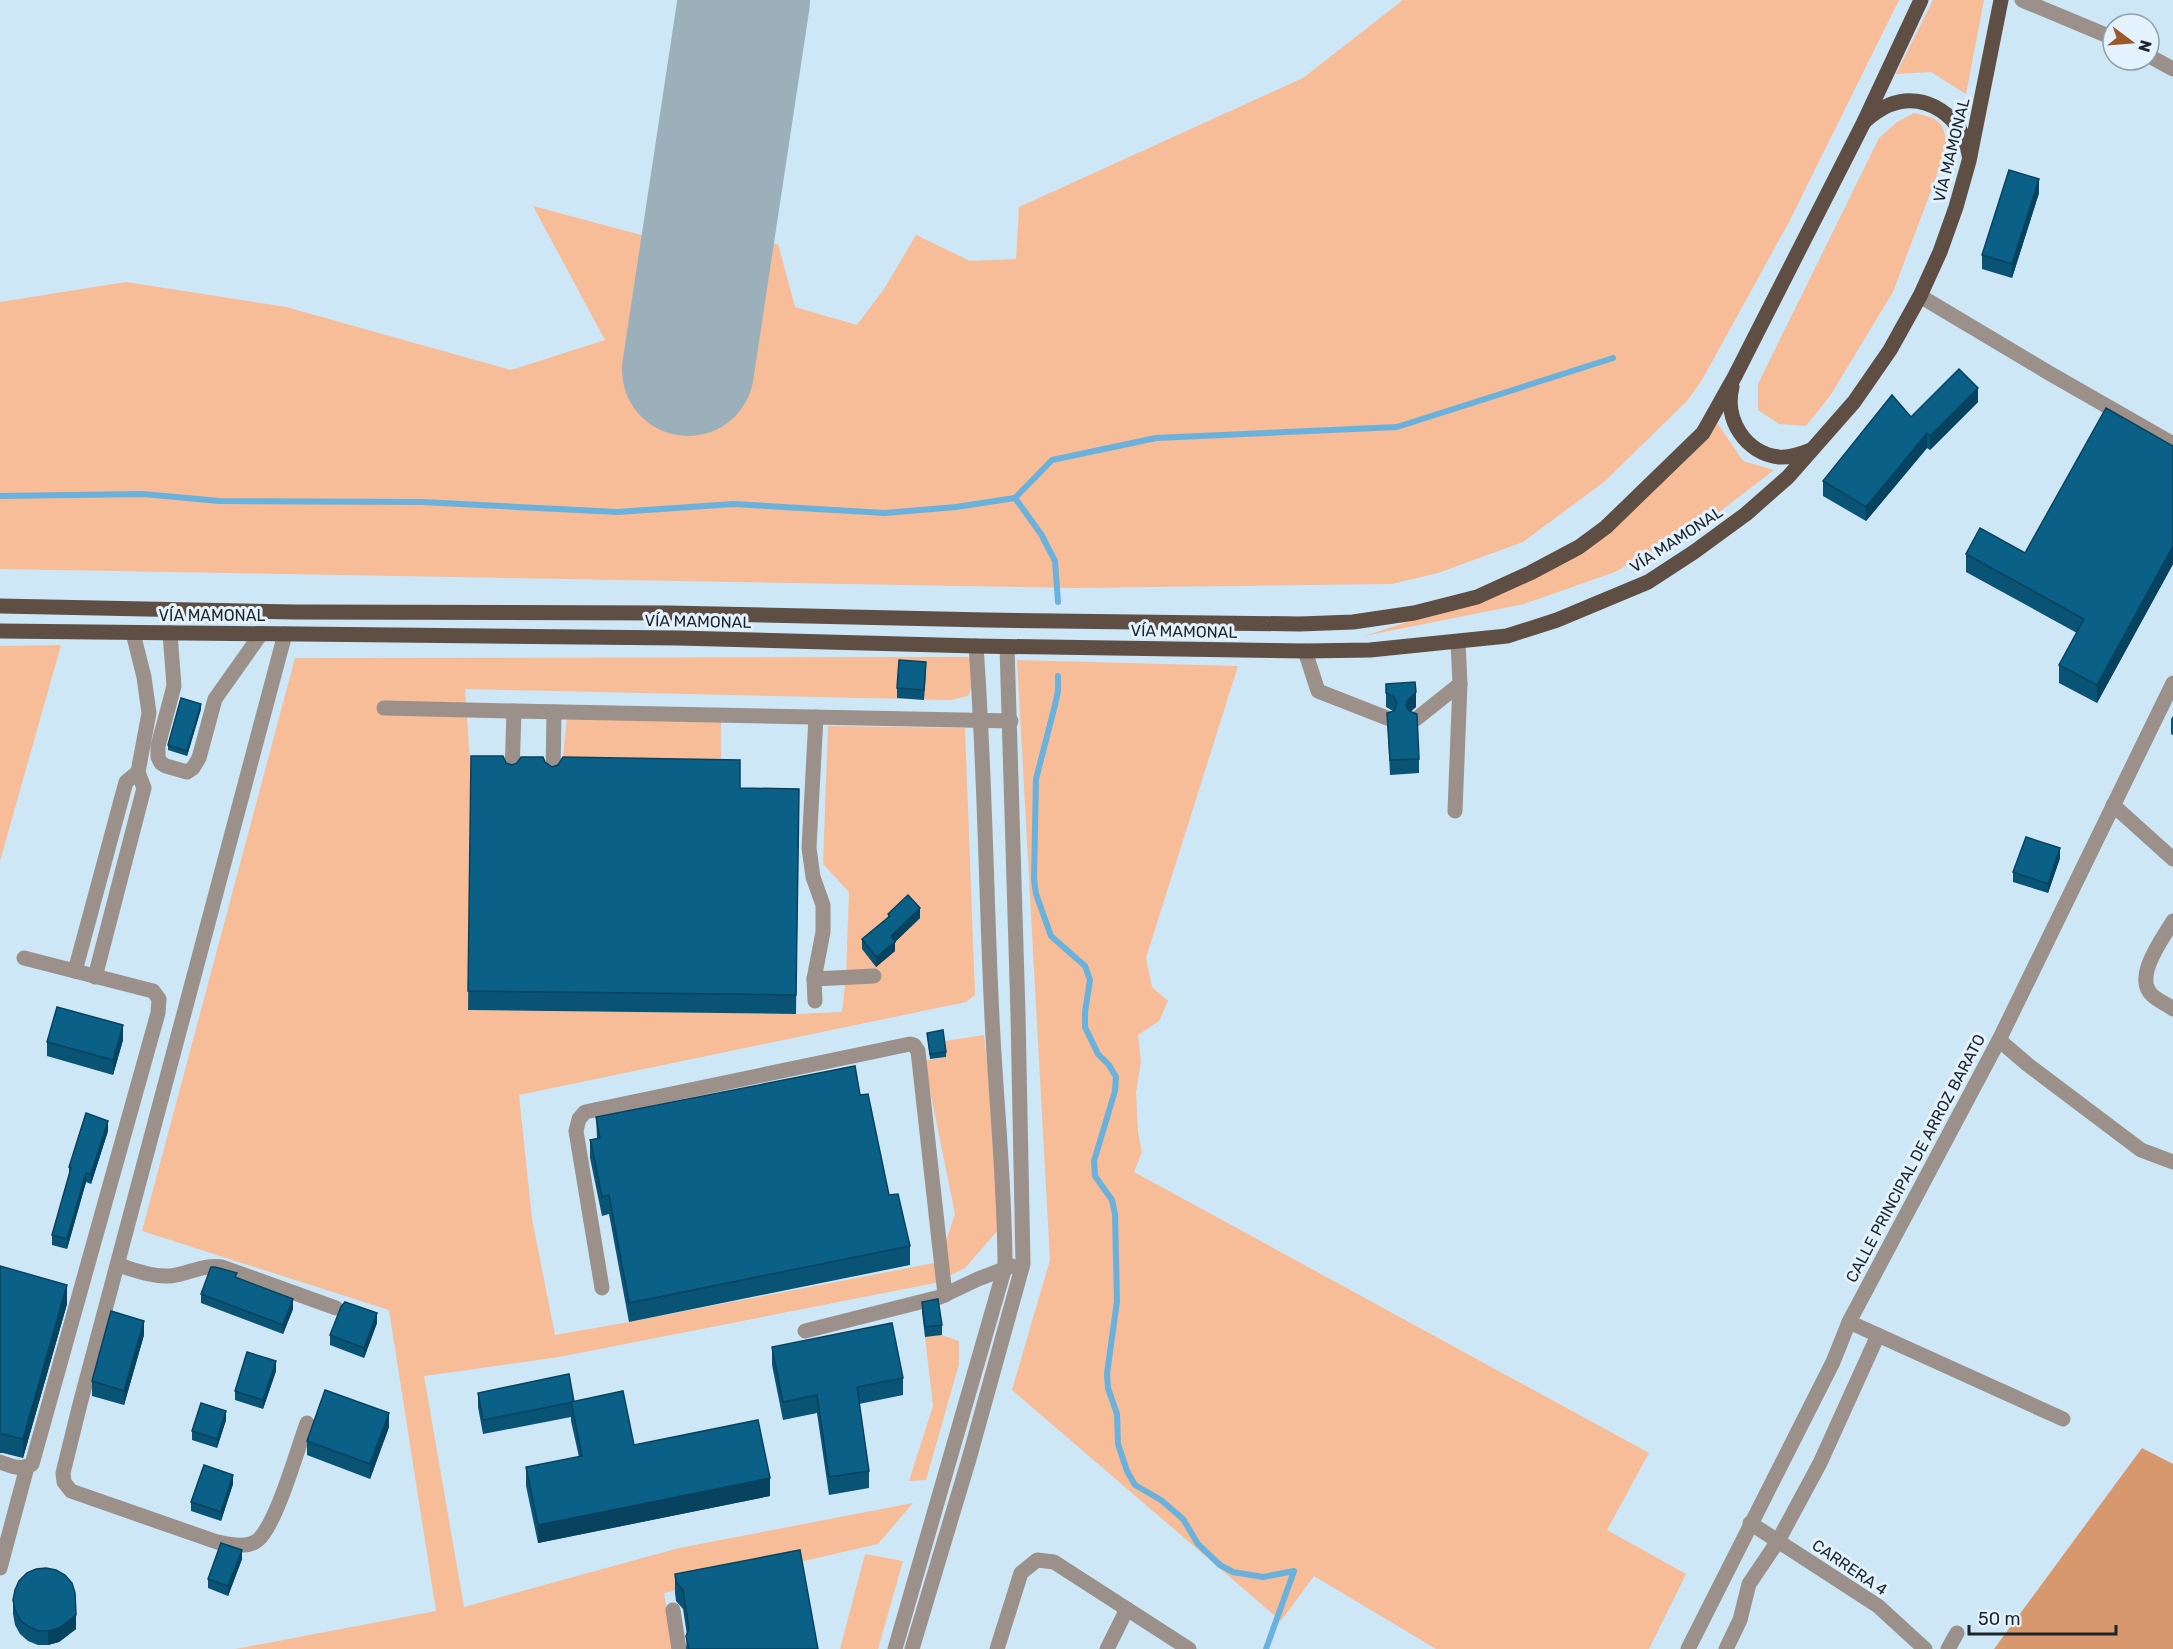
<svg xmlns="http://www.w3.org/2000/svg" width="2173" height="1649" font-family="Rubik,sans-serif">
	<rect width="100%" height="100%" fill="#cee7f6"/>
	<g fill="#f6bd98">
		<path d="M1403 0H1899L1789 222 1702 380 1687 401 1604 482 1523 542 1438 573 1392 584 1076 588 0 569V302L126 282 286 307 511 370 605 340 533 206 667 242 778 244 795 307 857 325 884 289 916 235 970 261 1016 259 1019 207 1303 78Z"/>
		<path d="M1933 0H1984L1966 94 1931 72 1896 74Z"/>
		<path d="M1914 113C1940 119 1944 121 1947 148L1893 292 1830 396 1806 426 1779 424 1758 410V384L1879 138 1897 122Z"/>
		<path d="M1716 421 1743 461 1774 470 1714 516 1615 572 1524 604 1364 636 1522 585 1562 564 1635 509 1690 456Z"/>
		<path d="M61 645 0 861V646Z"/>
		<path d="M969 657 976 676 968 696 951 700 465 689 471 775 468 1010 796 1014 842 1012 846 976 849 892 823 864 828 726 965 728 975 995 966 1002 519 1095 532 1219 555 1335 629 1322 939 1262 955 1214 924 1061 946 1057 945 1041 984 1035 1005 1222 965 1268 935 1283 559 1357 424 1376 464 1607 679 1548 913 1503 878 1544 664 1593 674 1649H235L436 1611 389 1310 142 1231 295 658Z"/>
		<path d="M1017 660 1238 666 1146 958 1152 987 1168 1001 1159 1021 1138 1035 1141 1062 1136 1092 1138 1133 1142 1152 1134 1172 1649 1453 1607 1530 1686 1574 1649 1649H1436L1314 1576 1281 1621 1012 1390 1050 1260Z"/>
		<path d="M567 717 721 720V778L561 776Z"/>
		<path d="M942 1335 959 1341V1364L926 1480 909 1481 933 1406 925 1337Z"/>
		<path d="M865 1554 903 1561 878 1649H840Z"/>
	</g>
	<path fill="#d7986d" d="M2142 1448 2173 1464V1649H1994Z"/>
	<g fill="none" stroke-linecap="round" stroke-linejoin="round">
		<g stroke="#69b2dd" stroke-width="6">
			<path d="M0 496 143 494 219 501 422 502 617 512 734 504 885 513 956 507 1015 498 1052 460 1156 438 1397 427 1613 358"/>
			<path d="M1015 498 1041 534 1055 561 1058 602"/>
			<path d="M1058 676V691L1055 705 1036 779 1034 879 1036 894 1051 936 1085 966 1090 980 1085 1012V1027L1098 1054 1109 1065 1116 1077 1115 1091 1094 1161 1095 1176 1112 1200 1115 1214 1117 1301 1107 1374 1108 1388 1117 1414 1118 1444 1127 1471 1135 1485 1161 1500 1183 1519 1198 1544 1220 1565 1233 1572 1263 1577 1294 1571 1266 1649"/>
		</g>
		<path stroke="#9cb0bc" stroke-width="132" d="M688 370 744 0"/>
		<g stroke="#9b918a" stroke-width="15">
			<path d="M2022 0 2113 38"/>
			<path d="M2149 56 2173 69"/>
			<path d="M1920 296 2049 373 2173 444"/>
			<path d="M170 633 174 686 158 746V757L161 763 166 766 187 772 193 768 199 758 215 699 261 634"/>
			<path d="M285 634 80 1404 63 1473 64 1482 71 1491 217 1542C230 1544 247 1549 258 1540 277 1523 297 1450 307 1423"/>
			<path d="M1305 651 1318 691 1387 718"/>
			<path d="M384 708 514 711"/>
			<path d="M1416 719 1460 684"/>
			<path d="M512 774 514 711 1011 721"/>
			<path d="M553 776 554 712"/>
			<path d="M2113 805 2173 859"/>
			<path d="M1455 811 1460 684 1458 642"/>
			<path d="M2173 921C2163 938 2133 977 2152 995 2158 1001 2167 1004 2173 1009"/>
			<path d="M75 971 126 782 138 772"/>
			<path d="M95 977 144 788 138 772 149 713 144 677 133 633"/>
			<path d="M814 979 874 976"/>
			<path d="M815 1001 814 979 823 932V905L813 877 809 848 816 717"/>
			<path d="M1999 1040 2027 1064 2141 1150 2173 1162"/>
			<path d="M118 1265C135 1270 152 1277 170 1276 189 1274 202 1264 222 1267L336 1308"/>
			<path d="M602 1288 576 1131 579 1119 585 1112 910 1044 914 1045 918 1051 945 1295"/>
			<path d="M1849 1322 2063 1419"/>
			<path d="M805 1331 940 1297 978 1279 1012 1266"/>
			<path d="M0 1462C11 1466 22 1471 32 1464L158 1013 159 999 153 991 24 958"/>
			<path d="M1750 1523 1878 1606 1925 1649"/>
			<path d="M0 1568 27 1467"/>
			<path d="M673 1610 679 1649"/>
			<path d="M895 1649 1005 1267C1005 1184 996 1101 992 1018 986 894 985 770 976 646"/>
			<path d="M912 1649 969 1459 1023 1264 1018 1014 1007 647"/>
			<path d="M997 1649 1021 1573 1037 1560 1054 1562 1189 1649"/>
			<path d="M1107 1649 1127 1609"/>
			<path d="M1688 1649 1833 1362 1849 1322 1999 1040 2173 683"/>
			<path d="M1726 1649 1740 1620 1749 1584 1778 1541 1820 1463 1878 1335"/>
			<path d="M1948 1649 1957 1633"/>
		</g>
		<g stroke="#5f4e43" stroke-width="15">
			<path d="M1865 121C1872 115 1880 109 1889 105 1926 90 1964 118 1969 155"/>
			<path d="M1732 387C1724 419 1745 453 1779 457 1790 458 1801 454 1811 450"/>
			<path d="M0 606 295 612 668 613 986 620 1300 624 1353 622 1414 613 1477 597 1530 573 1579 547 1606 527 1703 433 1735 376 1863 124 1921 0"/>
			<path d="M0 631 678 638 976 646 1305 651 1370 650 1507 636 1557 620 1648 582 1694 552 1746 514 1788 477 1854 402 1890 350 1920 296 1940 252 1956 207 1969 161 2001 0"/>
		</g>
	</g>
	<g fill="#095374">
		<path d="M2039 193 2012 278 1982 269V255Z"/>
		<path d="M1978 402 1930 450 1927 448 1866 521 1823 496V481L1911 417Z"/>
		<path d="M2173 446V564L2097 703 2059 683V665L2077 633 1966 572V554L2025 553Z"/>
		<path d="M926 671 924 700 897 698V688Z"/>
		<path d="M1386 684 1416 707 1410 712 1419 759V773L1390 775 1387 713 1393 711 1386 707Z"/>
		<path d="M201 709 187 756 168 750V745Z"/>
		<path d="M2173 716V735L2171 734V719Z"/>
		<path d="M471 756 512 765 545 762 552 767 740 788 799 789 796 1014 468 1010Z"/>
		<path d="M2060 858 2048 893 2013 882V872Z"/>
		<path d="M888 914 920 918 895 942V951L876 967 862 949V939L888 917Z"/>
		<path d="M927 1033 946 1052V1057L930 1059Z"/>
		<path d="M123 1040 113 1075 47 1056V1042Z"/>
		<path d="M860 1095 889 1195 910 1246V1265L629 1322 609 1214 602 1216 590 1158V1140L597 1138 596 1117Z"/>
		<path d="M108 1131 91 1184 86 1182 67 1249 52 1245V1235L69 1177V1167Z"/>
		<path d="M0 1266 67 1304 23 1458 3 1453H0Z"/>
		<path d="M237 1278 293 1309 283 1334 201 1303V1294Z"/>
		<path d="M922 1302 942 1325V1335L925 1337 922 1312Z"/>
		<path d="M377 1323 364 1358 330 1345V1335Z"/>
		<path d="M144 1335 124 1405 92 1396V1381Z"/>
		<path d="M772 1347 903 1378V1395L859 1404 869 1471V1488L829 1495 817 1413 783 1420 772 1365Z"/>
		<path d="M276 1371 263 1409 235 1400V1391Z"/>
		<path d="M478 1393 574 1402 634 1445 770 1496 538 1543 526 1486V1467L579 1457 571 1421V1417L483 1434 478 1407Z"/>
		<path d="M226 1420 217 1448 192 1440V1431Z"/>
		<path d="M389 1427 370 1479 307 1455V1441Z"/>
		<path d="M233 1484 221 1521 191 1511V1502Z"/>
		<path d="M242 1559 228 1596 208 1588V1579Z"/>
		<path d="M675 1574 818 1649H686L687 1635 683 1609 676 1601 675 1593Z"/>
		<path d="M13 1600 76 1629 59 1642 48 1645H38L28 1641 20 1634 15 1625 13 1614Z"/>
	</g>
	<g fill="#07435e">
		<path d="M2039 179V193L2012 278V264Z"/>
		<path d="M1978 388V402L1930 450V436Z"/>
		<path d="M1927 433V448L1866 521V507Z"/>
		<path d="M2173 546V564L2097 703V685Z"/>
		<path d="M1416 692V707L1407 715 1406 706 1407 701Z"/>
		<path d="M201 704V709L187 756V751Z"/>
		<path d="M2060 848V858L2048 893V884Z"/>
		<path d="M920 908V918L895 942V951L876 967V957L891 936Z"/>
		<path d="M123 1025V1040L113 1075V1060Z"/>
		<path d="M108 1121V1131L91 1184V1174Z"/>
		<path d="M86 1173V1182L67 1249V1239Z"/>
		<path d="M67 1285V1304L23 1458V1439Z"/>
		<path d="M293 1299V1309L283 1334V1325Z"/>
		<path d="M377 1313V1323L364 1358V1348Z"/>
		<path d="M144 1321V1335L124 1405V1391Z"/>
		<path d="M276 1361V1371L263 1409V1400Z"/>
		<path d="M226 1411V1420L217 1448V1439Z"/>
		<path d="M389 1413V1427L370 1479V1464Z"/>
		<path d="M233 1475V1484L221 1521V1512Z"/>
		<path d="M770 1478V1496L538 1543V1525Z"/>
		<path d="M242 1550V1559L228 1596V1586Z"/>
		<path d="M76 1615V1629L59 1642 48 1645V1631Z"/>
	</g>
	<g fill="#0a6087" stroke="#07435e" stroke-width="1.5">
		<path d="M2009 170 2039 179 2012 264 1982 255Z"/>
		<path d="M1959 369 1978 388 1930 436 1927 433 1866 507 1823 481 1892 395 1911 417Z"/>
		<path d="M2106 408 2173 446V546L2097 685 2059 665 2084 619 1966 554 1980 528 2025 553Z"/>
		<path d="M899 660 926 662 924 690 897 688Z"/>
		<path d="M1415 682 1416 692 1407 701 1406 706 1409 711 1417 714 1419 759 1390 760 1387 713 1394 711 1397 703 1394 697 1386 693V684Z"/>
		<path d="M181 698 201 704 187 751 168 745Z"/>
		<path d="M471 756H503L506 763 512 765 517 763 521 757H543L545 762 552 767 558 765 563 757 740 760V788L799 789 796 995 468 991Z"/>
		<path d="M2026 837 2060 848 2048 884 2013 872Z"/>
		<path d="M908 895 920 908 891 936 895 942 876 957 862 939 890 916 888 914Z"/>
		<path d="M57 1007 123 1025 113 1060 47 1042Z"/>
		<path d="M943 1030 946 1052 930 1054 927 1033Z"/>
		<path d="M855 1066 860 1095 868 1094 889 1195 898 1194 910 1246 629 1303 609 1195 602 1197 591 1142 590 1140 600 1138 596 1117Z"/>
		<path d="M86 1113 108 1121 91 1174 86 1173 67 1239 52 1235 71 1168 69 1167Z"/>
		<path d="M0 1266 67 1285 23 1439 3 1434H0Z"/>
		<path d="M211 1267H215L237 1273 235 1277 293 1299 283 1325 201 1294Z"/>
		<path d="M938 1299 942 1325 925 1327 922 1302Z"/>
		<path d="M345 1302 377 1313 364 1348 330 1335 341 1307Z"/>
		<path d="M111 1311 144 1321 124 1391 92 1381Z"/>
		<path d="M892 1323 903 1378 857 1387 869 1471 829 1477 817 1395 783 1402 772 1347Z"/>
		<path d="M247 1352 276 1361 263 1400 235 1391Z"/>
		<path d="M569 1374 574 1402 483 1420 478 1393Z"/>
		<path d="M325 1390 389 1413 370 1464 307 1441Z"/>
		<path d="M623 1391 634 1445 758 1420 770 1478 538 1525 526 1467 582 1456 571 1402Z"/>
		<path d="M201 1403 226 1411 217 1439 192 1431Z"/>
		<path d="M204 1465 233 1475 221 1512 191 1502Z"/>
		<path d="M221 1543 242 1550 228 1586 208 1579Z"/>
		<path d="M800 1550 818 1649H689L686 1636 689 1629 683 1590 676 1582 675 1574Z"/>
		<path d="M46 1568 56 1570 65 1575 72 1583 75 1593 76 1615 59 1628 48 1631H38L28 1626 20 1620 15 1610 13 1600 15 1590 19 1581 27 1573 36 1569Z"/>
	</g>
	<g text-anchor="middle" stroke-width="6" stroke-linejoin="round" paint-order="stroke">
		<g font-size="16" fill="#1c252b" stroke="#e3f2fc">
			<text transform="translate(1951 150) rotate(-76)" y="6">VÍA MAMONAL</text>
			<text transform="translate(1676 539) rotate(-33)" y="6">VÍA MAMONAL</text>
			<text x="212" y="621">VÍA MAMONAL</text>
			<text transform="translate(698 621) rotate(1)" y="6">VÍA MAMONAL</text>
			<text transform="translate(1184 631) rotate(1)" y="6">VÍA MAMONAL</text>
			<text transform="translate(1915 1158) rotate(-62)" y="6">CALLE PRINCIPAL DE ARROZ BARATO</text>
			<text transform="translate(1850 1567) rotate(34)" y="6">CARRERA 4</text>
		</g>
	</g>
	<g transform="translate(2131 42) rotate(106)"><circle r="28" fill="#e3f2fc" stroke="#93a0a8" stroke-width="1.5"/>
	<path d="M0-4.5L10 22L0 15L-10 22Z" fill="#9b5927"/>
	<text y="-9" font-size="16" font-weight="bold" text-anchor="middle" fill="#1c252b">N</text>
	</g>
	<path d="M1969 1625v9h147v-9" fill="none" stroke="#1c252b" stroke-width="3"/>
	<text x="1978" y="1625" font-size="18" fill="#1c252b" stroke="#e3f2fc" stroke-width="4.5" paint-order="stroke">50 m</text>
</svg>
